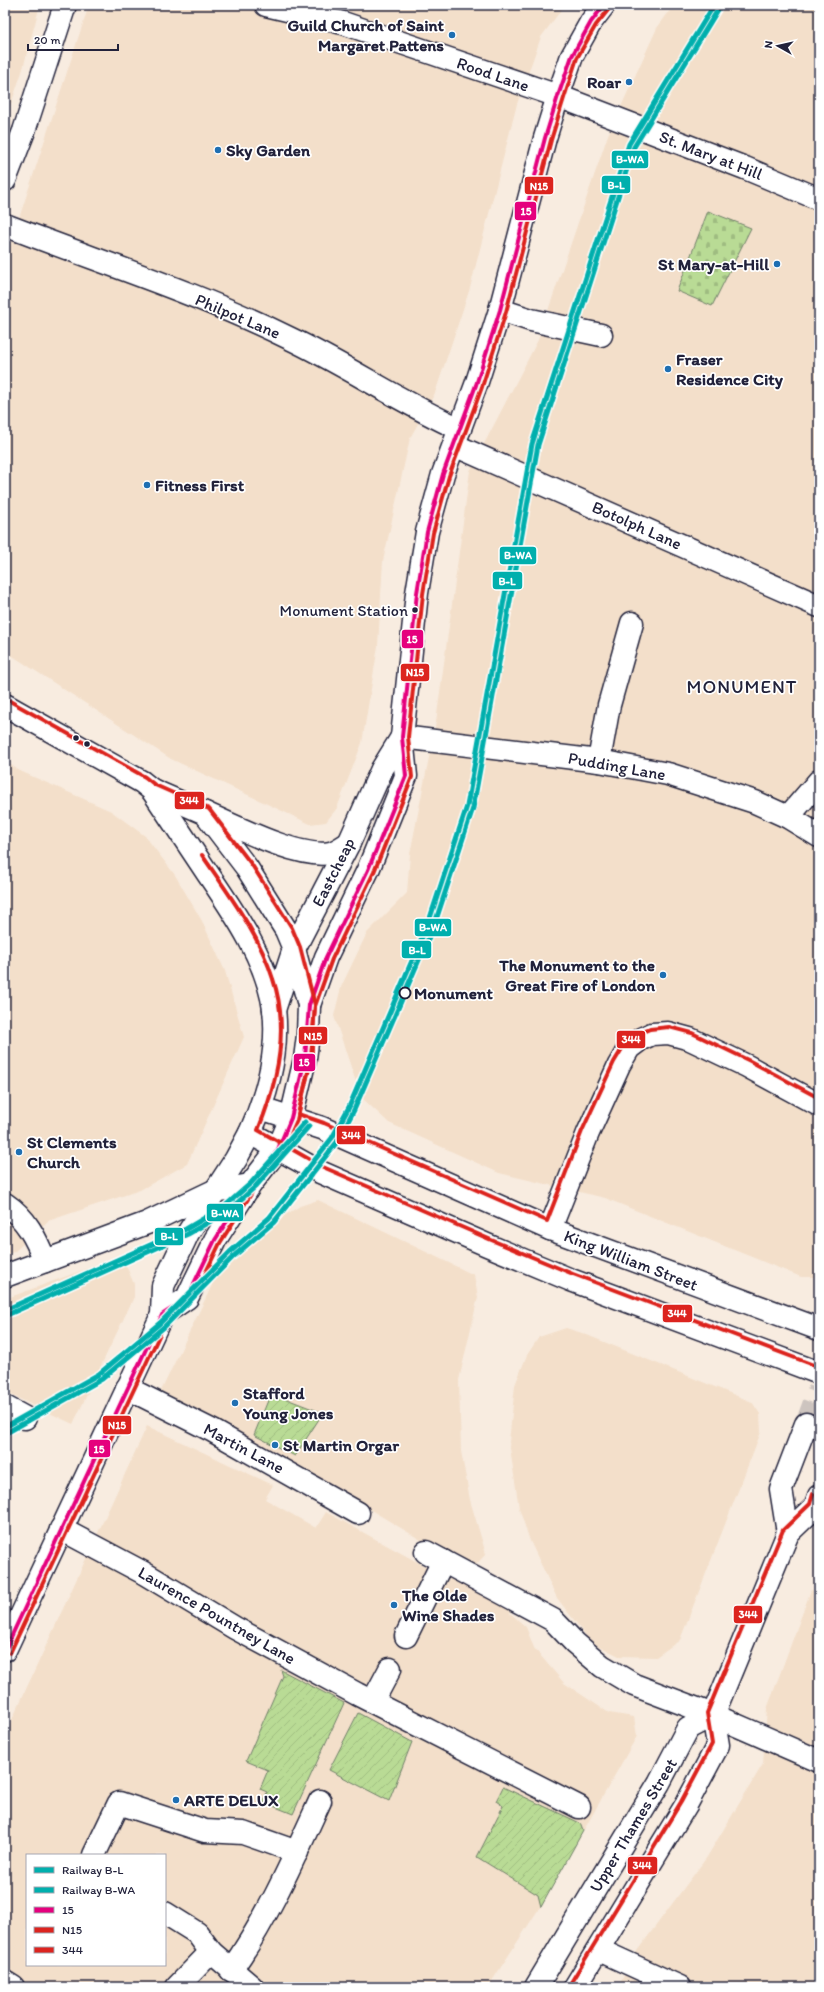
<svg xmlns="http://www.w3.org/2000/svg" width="824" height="1992" font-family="Itim,sans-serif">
	<defs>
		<pattern id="cemetery-stones" width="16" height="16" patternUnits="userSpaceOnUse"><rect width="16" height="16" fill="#b9db95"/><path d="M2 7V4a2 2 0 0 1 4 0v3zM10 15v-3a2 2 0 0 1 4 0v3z" fill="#9fbc81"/></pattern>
		<pattern id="garden-furrows" width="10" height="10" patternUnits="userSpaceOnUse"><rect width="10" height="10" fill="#b9db95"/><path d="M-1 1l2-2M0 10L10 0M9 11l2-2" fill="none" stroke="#9fbc81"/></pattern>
	</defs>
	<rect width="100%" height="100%" fill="#f8ece0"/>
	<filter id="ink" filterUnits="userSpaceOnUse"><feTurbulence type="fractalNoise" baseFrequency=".025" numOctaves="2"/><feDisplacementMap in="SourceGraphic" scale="8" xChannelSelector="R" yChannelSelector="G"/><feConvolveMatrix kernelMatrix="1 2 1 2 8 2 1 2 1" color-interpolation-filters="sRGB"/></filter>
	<g filter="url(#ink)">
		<g fill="#f3dfca" fill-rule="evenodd">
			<path d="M5 5H40L22 72 5 121Z"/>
			<path d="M89 5H565L541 37 517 104 470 288 435 393 410 438 383 561 378 646 362 743 337 808 326 822 310 824 171 759 5 651V261Z"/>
			<path d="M674 5H819V1267L815 1277H801L605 1198 499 1173 389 1123 361 1097 334 1016 341 987 367 933 407 893 410 854 436 722 470 471 538 340 608 135 657 28Z"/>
			<path d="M5 761 20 771 111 811 145 836 175 875 202 921 225 971 244 1037 187 1164 140 1190 48 1221 14 1252 5 1255Z"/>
			<path d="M318 1200 474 1275 478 1297 459 1380 461 1451 470 1500 486 1554 471 1570 254 1440 160 1393 214 1281 239 1244 300 1206Z"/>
			<path d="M113 1259 125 1263 134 1284V1297L73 1424 5 1392V1299Z"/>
			<path d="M566 1328 582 1333 752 1402 760 1414 761 1432 680 1640 656 1657 619 1656 591 1642 557 1598 530 1541 519 1508 509 1442 515 1385 527 1355 539 1337Z"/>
			<path d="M147 1426 273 1485 265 1499 316 1528 326 1512 450 1580 456 1572 511 1602 510 1613 526 1627 534 1648 564 1683 609 1713 634 1717 637 1736 542 1904 488 1987H5V1735ZM27 1855H165V1965H27Z"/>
			<path d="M819 1580V1987H618L637 1951 707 1857 763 1764 767 1709 811 1590 815 1591Z"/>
		</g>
		<path fill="url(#cemetery-stones)" stroke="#6e7e68" d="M708 211 751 228 712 306 677 291Z"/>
		<g fill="url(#garden-furrows)" stroke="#6e7e68">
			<path d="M271 1393 323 1413 295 1456 254 1435Z"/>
			<path d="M281 1670 344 1703 293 1814 263 1802 267 1792 260 1789 268 1770 246 1761 283 1676Z"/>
			<path d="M358 1713 412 1742 389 1801 329 1770Z"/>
			<path d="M503 1787 580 1823 583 1831 541 1907 538 1895 477 1857 503 1806 496 1801Z"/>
		</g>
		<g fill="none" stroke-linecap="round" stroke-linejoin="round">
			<path stroke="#cdc4bf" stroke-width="22" stroke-dasharray="22 11" stroke-linecap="butt" d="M806 1424 819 1389"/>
			<g stroke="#22223b" stroke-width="25">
				<g id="minor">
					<path d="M266 5 343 23 558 96 745 168 819 199"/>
					<path d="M5 180 24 131 65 5"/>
					<path d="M5 225C100 262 198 293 289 338 348 366 402 403 460 429"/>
					<path d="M500 310 531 320 601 335"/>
					<path d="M454 445 819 606"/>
					<path d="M402 737 599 761 668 774 755 802 788 817 819 836"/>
					<path d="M599 761 609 705 632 623"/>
					<path d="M205 813C235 826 299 859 330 853 336 852 344 846 349 843"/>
					<path d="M788 817 819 781"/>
					<path d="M309 1005 326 957 368 870 406 776 402 737 417 593 427 532 443 474 476 385 500 310 545 138 558 96 572 56 591 22 604 5"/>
					<path d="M274 1010 294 949 349 843 382 769 402 737"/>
					<path d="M5 1204C26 1218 36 1238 45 1261"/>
					<path d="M5 1276 147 1223 214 1191 250 1185"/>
					<path d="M162 1315 187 1298 215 1240 250 1185 278 1149 291 1118"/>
					<path d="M127 1388 213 1431 358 1513"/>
					<path d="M5 1407 25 1418"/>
					<path d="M61 1529 142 1572 235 1628 357 1694 579 1807"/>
					<path d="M426 1552 553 1620 575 1643 602 1666 634 1685 713 1715 819 1761"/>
					<path d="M406 1636 443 1561"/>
					<path d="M5 1650 162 1315 163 1286 188 1233 236 1159 250 1133"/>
					<path d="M373 1701 390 1669"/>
					<path d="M94 1855 119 1803 205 1831 243 1833 297 1852"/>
					<path d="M165 1913 197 1933 211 1952 252 1987"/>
					<path d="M599 1950 680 1987"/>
					<path d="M231 1970C267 1920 294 1858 320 1801"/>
					<path d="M5 1982 13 1987"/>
					<path d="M177 1987 211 1952"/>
				</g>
			</g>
			<g stroke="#22223b" stroke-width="25">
				<g id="major">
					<path d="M5 705 142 782 152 790 205 813 247 868 286 930 294 949 309 1005 308 1035 305 1059 291 1118"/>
					<path d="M152 790C170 817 188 844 206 871 234 912 267 959 274 1009 279 1051 267 1095 250 1133L320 1172 487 1245 571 1280 819 1373"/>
					<path d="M261 1108 322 1128 550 1229 819 1329"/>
					<path d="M550 1229 588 1133 619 1065 629 1048 641 1039 652 1034 668 1033 690 1039 747 1066 819 1105"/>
					<path d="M788 1533 781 1489 806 1424"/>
					<path d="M536 1987 659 1783 688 1728 713 1715"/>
					<path d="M575 1987 686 1805 718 1745 713 1715 788 1533 815 1507 819 1496"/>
				</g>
			</g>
			<use href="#minor" stroke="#fff" stroke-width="22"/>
			<use href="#major" stroke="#fff" stroke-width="22"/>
			<g stroke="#fff" stroke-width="7">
				<path id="bus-1" d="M5 1650 162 1315 187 1298 215 1240 250 1185 278 1149 291 1118 305 1059 309 1005 326 957 368 870 406 776 402 737 417 593 427 532 443 474 476 385 500 310 545 138 558 96 572 56 591 22 604 5"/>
			</g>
			<g stroke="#fff" stroke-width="7">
				<path id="bus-2" d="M10 1653 167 1319 192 1301 220 1243 255 1188 283 1152 297 1120 311 1060 315 1006 332 959 374 872 412 777 408 737 423 594 433 533 449 476 482 387 506 312 551 140 564 98 577 58 596 25 609 9"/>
			</g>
			<g stroke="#fff" stroke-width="7">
				<g id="bus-3">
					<path d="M8 700 145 777 155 785 209 809 252 865 292 928 300 947 315 1005 311 1060 298 1114 324 1123 547 1221 582 1131 614 1062 625 1044 638 1034 650 1029 669 1027 692 1033 750 1061 819 1098"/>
					<path d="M202 855C228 893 259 934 273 979 290 1029 277 1084 258 1130L323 1167 489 1239 573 1274 819 1367"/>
					<path d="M570 1984 681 1802 712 1744 707 1713 783 1530 810 1504 813 1494"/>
				</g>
			</g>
			<use href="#bus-1" stroke="#e5007d" stroke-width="4"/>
			<use href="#bus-2" stroke="#dc241f" stroke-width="4"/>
			<use href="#bus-3" stroke="#dc241f" stroke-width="4"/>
			<g stroke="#fff" stroke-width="8">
				<g id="rail-1">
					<path d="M5 1310 186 1229 225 1206 251 1183 305 1122"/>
					<path d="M5 1427 99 1374 160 1323 230 1252 269 1218 332 1138 349 1107 429 921 467 806 532 444 629 144 714 5"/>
				</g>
			</g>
			<g stroke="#fff" stroke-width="8">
				<g id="rail-2">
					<path d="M7 1315 188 1234 228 1211 255 1187 309 1126"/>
					<path d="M8 1432 102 1379 164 1327 234 1256 274 1222 337 1142 354 1110 435 923 473 808 538 445 634 147 719 8"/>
				</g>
			</g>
			<use href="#rail-1" stroke="#00afad" stroke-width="5"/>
			<use href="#rail-2" stroke="#00afad" stroke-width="5"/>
		</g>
	</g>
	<g fill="#1f6fb2" stroke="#fff" stroke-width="1.5">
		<circle cx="452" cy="35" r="4"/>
		<circle cx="629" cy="82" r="4"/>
		<circle cx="218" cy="150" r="4"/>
		<circle cx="777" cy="264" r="4"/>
		<circle cx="668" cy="369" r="4"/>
		<circle cx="147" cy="485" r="4"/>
		<circle cx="663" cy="975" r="4"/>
		<circle cx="19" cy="1152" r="4"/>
		<circle cx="235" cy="1403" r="4"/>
		<circle cx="275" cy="1445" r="4"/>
		<circle cx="394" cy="1605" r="4"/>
		<circle cx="176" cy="1800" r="4"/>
	</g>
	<g fill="#22223b" stroke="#fff" stroke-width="1.5">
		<circle cx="415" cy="610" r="3.5"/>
		<circle cx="76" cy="738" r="3.5"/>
		<circle cx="87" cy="744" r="3.5"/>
	</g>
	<circle fill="#fff" stroke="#22223b" stroke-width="2" cx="405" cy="993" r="5.5"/>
	<g text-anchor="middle" stroke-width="3.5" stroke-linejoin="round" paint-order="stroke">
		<g font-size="16" fill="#22223b" stroke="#fff" text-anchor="end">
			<text x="408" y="616">Monument Station</text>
		</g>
		<g font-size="17" font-weight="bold" fill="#22223b" stroke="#fff" text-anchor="start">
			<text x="444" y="31" text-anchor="end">Guild Church of Saint<tspan x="444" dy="20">Margaret Pattens</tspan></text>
			<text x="621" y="88" text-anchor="end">Roar</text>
			<text x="226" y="156">Sky Garden</text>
			<text x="769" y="270" text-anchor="end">St Mary-at-Hill</text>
			<text x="676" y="365">Fraser<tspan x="676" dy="20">Residence City</tspan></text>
			<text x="155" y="491">Fitness First</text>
			<text x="655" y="971" text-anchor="end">The Monument to the<tspan x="655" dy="20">Great Fire of London</tspan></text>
			<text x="27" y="1148">St Clements<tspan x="27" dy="20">Church</tspan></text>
			<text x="243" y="1399">Stafford<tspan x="243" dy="20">Young Jones</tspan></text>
			<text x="283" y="1451">St Martin Orgar</text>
			<text x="402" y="1601">The Olde<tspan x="402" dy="20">Wine Shades</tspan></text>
			<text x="184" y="1806">ARTE DELUX</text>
		</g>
		<g font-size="17" fill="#22223b" stroke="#fff">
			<text transform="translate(493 74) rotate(19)" y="6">Rood Lane</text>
			<text transform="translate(711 155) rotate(21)" y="6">St. Mary at Hill</text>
			<text transform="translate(238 316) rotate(23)" y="6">Philpot Lane</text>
			<text transform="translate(637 525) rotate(24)" y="6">Botolph Lane</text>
			<text transform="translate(617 766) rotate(10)" y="6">Pudding Lane</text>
			<text transform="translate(333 872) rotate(-63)" y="6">Eastcheap</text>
			<text transform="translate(631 1260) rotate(21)" y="6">King William Street</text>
			<text transform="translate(244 1448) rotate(28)" y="6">Martin Lane</text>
			<text transform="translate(217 1615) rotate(30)" y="6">Laurence Pountney Lane</text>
			<text transform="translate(633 1825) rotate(-59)" y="6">Upper Thames Street</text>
		</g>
		<g font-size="17" font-weight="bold" fill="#22223b" stroke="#fff" text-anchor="start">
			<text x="414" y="999">Monument</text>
		</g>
		<g font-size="19" letter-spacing="1" fill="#22223b" stroke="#fff">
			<text x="742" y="693">MONUMENT</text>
		</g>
	</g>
	<g stroke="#fff" stroke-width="1.5">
		<rect x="611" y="150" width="38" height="19" rx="4" fill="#00afad"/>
		<rect x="601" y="175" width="30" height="19" rx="4" fill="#00afad"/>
		<rect x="524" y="176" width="30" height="19" rx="4" fill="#dc241f"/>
		<rect x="514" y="201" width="23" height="20" rx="4" fill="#e5007d"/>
		<rect x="499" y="546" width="38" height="19" rx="4" fill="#00afad"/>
		<rect x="492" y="571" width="31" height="19" rx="4" fill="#00afad"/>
		<rect x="401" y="629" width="23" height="20" rx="4" fill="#e5007d"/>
		<rect x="400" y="663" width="30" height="19" rx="4" fill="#dc241f"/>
		<rect x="174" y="791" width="31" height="19" rx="4" fill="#dc241f"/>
		<rect x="414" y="918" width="38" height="19" rx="4" fill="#00afad"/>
		<rect x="401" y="940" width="31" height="19" rx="4" fill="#00afad"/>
		<rect x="298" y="1026" width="30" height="19" rx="4" fill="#dc241f"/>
		<rect x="616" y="1030" width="30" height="19" rx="4" fill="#dc241f"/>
		<rect x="293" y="1053" width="23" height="19" rx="4" fill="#e5007d"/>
		<rect x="336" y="1125" width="30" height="20" rx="4" fill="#dc241f"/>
		<rect x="206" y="1203" width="38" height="19" rx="4" fill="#00afad"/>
		<rect x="154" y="1227" width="30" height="19" rx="4" fill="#00afad"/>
		<rect x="662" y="1304" width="31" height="19" rx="4" fill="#dc241f"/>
		<rect x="102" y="1415" width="30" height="20" rx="4" fill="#dc241f"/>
		<rect x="88" y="1439" width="23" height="19" rx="4" fill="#e5007d"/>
		<rect x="733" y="1605" width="30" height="19" rx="4" fill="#dc241f"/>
		<rect x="627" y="1856" width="31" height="19" rx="4" fill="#dc241f"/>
	</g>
	<g font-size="11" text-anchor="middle" font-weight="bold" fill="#fff">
		<text x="630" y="163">B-WA</text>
		<text x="616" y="189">B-L</text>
		<text x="539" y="190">N15</text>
		<text x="526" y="215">15</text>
		<text x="518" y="559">B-WA</text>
		<text x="507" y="585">B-L</text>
		<text x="412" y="643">15</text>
		<text x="415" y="676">N15</text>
		<text x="189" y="804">344</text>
		<text x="433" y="931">B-WA</text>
		<text x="417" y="954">B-L</text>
		<text x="313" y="1040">N15</text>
		<text x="631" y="1043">344</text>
		<text x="304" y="1066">15</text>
		<text x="351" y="1139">344</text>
		<text x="225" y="1217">B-WA</text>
		<text x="169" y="1240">B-L</text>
		<text x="677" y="1317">344</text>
		<text x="117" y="1429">N15</text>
		<text x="99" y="1453">15</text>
		<text x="748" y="1618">344</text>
		<text x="642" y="1869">344</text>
	</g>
	<rect width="824" height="1992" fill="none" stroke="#fff" stroke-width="20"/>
	<rect x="10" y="10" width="804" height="1972" fill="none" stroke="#22223b" stroke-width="1.5" filter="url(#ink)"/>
	<rect x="26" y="1854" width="140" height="112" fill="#ffffff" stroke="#a7a7b1"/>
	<rect x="34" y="1867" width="20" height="6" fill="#00afad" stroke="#a7a7b1"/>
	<text x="62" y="1874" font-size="12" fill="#22223b">Railway B-L</text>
	<rect x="34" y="1887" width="20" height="6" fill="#00afad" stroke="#a7a7b1"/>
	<text x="62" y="1894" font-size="12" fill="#22223b">Railway B-WA</text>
	<rect x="34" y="1907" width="20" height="6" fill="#e5007d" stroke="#a7a7b1"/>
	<text x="62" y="1914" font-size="12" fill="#22223b">15</text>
	<rect x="34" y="1927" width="20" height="6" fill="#dc241f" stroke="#a7a7b1"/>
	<text x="62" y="1934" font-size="12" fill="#22223b">N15</text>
	<rect x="34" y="1947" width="20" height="6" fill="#dc241f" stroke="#a7a7b1"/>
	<text x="62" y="1954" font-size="12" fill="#22223b">344</text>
	<g transform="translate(778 46) rotate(278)" stroke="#ffffff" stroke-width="3" paint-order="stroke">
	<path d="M0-3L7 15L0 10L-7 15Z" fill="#22223b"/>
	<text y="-6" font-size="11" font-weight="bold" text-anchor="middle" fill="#22223b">N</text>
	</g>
	<path d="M28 44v6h90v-6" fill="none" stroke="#22223b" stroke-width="2"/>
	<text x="34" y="44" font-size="12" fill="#22223b" stroke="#ffffff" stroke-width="3" paint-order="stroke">20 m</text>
</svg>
